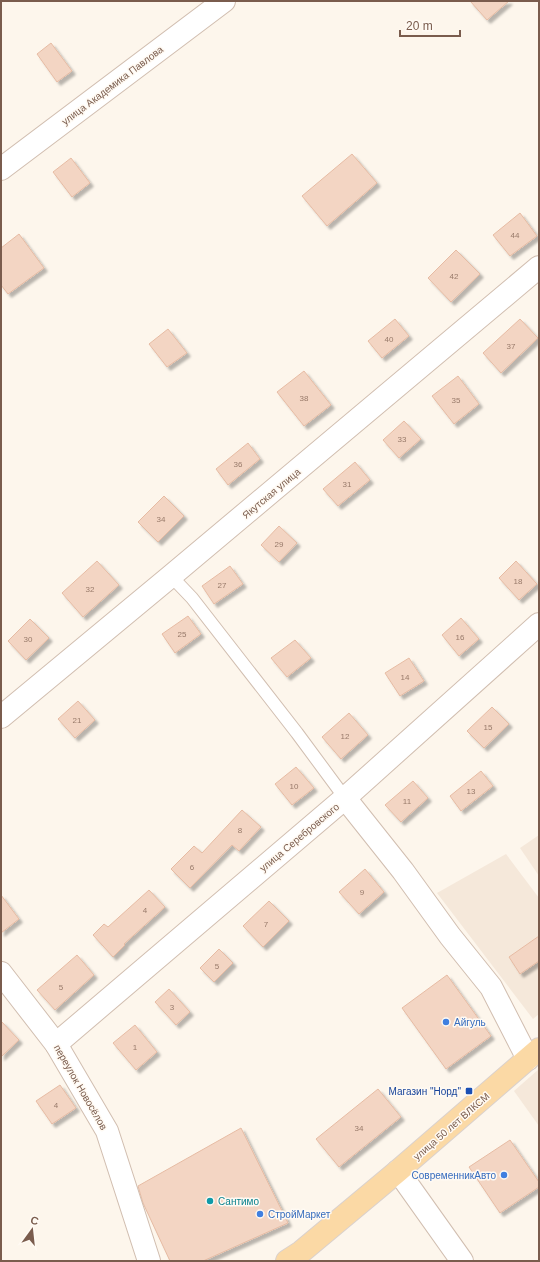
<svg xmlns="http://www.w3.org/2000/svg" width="540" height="1262" font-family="Arial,sans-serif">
	<defs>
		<filter id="shadow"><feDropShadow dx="3.5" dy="3.5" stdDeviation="1" flood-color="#0004"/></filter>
	</defs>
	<rect width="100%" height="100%" fill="#fdf6ec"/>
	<g fill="#f5e8da">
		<path d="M539 835V876L520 848Z"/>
		<path d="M506 854 539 898V1014L533 1019 437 893Z"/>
		<path d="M539 1069V1126L514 1091Z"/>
	</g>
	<g fill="#f3d5c3" stroke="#e6bba3" filter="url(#shadow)">
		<path d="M470 1H509L487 20Z"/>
		<path d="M51 43 72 71 57 82 37 54Z"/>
		<path d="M352 154 377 183 327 226 302 196Z"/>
		<path d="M71 158 90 183 72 197 53 172Z"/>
		<path d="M520 213 537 236 510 256 493 235Z"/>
		<path d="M19 234 44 268 8 294 1 285V248Z"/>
		<path d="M456 250 480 274 451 302 428 278Z"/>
		<path d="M395 319 409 336 382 358 368 341Z"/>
		<path d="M520 319 538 338 501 373 483 353Z"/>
		<path d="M168 329 187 353 167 367 149 344Z"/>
		<path d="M304 371 331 405 304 426 277 392Z"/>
		<path d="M458 376 479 404 454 424 432 396Z"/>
		<path d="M404 421 421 439 399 458 383 440Z"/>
		<path d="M248 443 260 459 228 485 216 469Z"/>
		<path d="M355 462 370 480 338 506 323 489Z"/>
		<path d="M164 496 184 516 158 542 138 522Z"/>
		<path d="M279 526 297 543 279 562 261 545Z"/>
		<path d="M97 561 119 585 83 617 62 593Z"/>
		<path d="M516 561 537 584 519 600 499 578Z"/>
		<path d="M230 566 243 584 214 604 202 586Z"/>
		<path d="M188 616 201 634 175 653 162 634Z"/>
		<path d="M461 618 479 639 459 656 442 635Z"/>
		<path d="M30 619 49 638 26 660 8 641Z"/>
		<path d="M295 640 311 658 287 677 271 658Z"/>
		<path d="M409 658 424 681 400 696 385 673Z"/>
		<path d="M78 701 95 720 75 738 58 719Z"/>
		<path d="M492 707 509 724 484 748 467 731Z"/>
		<path d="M349 713 368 735 341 759 322 737Z"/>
		<path d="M296 767 314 788 292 805 275 784Z"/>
		<path d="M481 771 493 786 461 811 450 796Z"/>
		<path d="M413 781 428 798 401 822 385 805Z"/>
		<path d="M242 810 261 827 239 851 232 845 190 888 171 869 194 846 202 853Z"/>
		<path d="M365 869 384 892 359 914 339 892Z"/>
		<path d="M149 890 165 907 124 944 125 945 113 957 93 935 104 924 108 927Z"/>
		<path d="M1 895 19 919 1 933Z"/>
		<path d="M269 901 289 921 263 947 243 926Z"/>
		<path d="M539 936V961L520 974 509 957Z"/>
		<path d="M219 949 233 963 214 982 200 968Z"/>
		<path d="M77 955 94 975 55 1010 37 990Z"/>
		<path d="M447 975 491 1036 446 1069 402 1008Z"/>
		<path d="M169 989 190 1012 176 1025 155 1002Z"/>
		<path d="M1 1021 19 1040 1 1057Z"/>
		<path d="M135 1025 157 1052 136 1070 113 1043Z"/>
		<path d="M60 1085 76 1108 52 1124 36 1101Z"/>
		<path d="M378 1089 401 1117 339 1167 316 1139Z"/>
		<path d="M241 1128 288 1223 203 1261H170L143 1203 138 1186Z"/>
		<path d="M510 1140 539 1182V1187L500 1213 469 1167Z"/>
	</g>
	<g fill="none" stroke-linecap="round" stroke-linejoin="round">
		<g stroke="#d1beb0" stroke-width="14">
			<path id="service" d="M171 576 192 598 297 733 345 798"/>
		</g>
		<g stroke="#d1beb0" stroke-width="24">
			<g id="minor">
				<path d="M1 169 224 1"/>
				<path d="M1 717 171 576 539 267"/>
				<path d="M345 798 403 871 450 936 491 987 528 1059"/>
				<path d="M1 973 56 1044 107 1131 149 1261"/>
				<path d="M56 1044 345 798 539 624"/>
				<path d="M398 1171 462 1261"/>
			</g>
		</g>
		<g stroke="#dad1cd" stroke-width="24">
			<path id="primary" d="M287 1261 301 1252 398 1171 539 1049"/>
		</g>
		<use href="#service" stroke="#fff" stroke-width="12"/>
		<use href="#minor" stroke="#fff" stroke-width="22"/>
		<use href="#primary" stroke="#fbd9a5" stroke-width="22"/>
	</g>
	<g fill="#3f7fe0" stroke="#fffaf3" stroke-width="1.5">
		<circle cx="446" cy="1022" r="4"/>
		<circle cx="504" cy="1175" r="4"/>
		<circle cx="260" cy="1214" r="4"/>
	</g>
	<rect fill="#1a4fb4" stroke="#fffaf3" stroke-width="1.5" x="465" y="1087" width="8" height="8" rx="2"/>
	<circle fill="#0f9aa8" stroke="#fffaf3" stroke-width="1.5" cx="210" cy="1201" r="4"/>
	<g text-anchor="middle" stroke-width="3" stroke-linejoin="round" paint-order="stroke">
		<g font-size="8" fill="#987a6a">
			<text x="515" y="238">44</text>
			<text x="454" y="279">42</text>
			<text x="389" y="342">40</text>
			<text x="511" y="349">37</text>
			<text x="304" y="401">38</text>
			<text x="456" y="403">35</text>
			<text x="402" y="442">33</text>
			<text x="238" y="467">36</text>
			<text x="347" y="487">31</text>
			<text x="161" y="522">34</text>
			<text x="279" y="547">29</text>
			<text x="518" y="584">18</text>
			<text x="222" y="588">27</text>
			<text x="90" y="592">32</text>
			<text x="182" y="637">25</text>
			<text x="460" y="640">16</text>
			<text x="28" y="642">30</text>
			<text x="405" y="680">14</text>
			<text x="77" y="723">21</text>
			<text x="488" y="730">15</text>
			<text x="345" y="739">12</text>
			<text x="294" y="789">10</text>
			<text x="471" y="794">13</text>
			<text x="407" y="804">11</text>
			<text x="240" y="833">8</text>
			<text x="192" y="870">6</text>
			<text x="362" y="895">9</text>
			<text x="145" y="913">4</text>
			<text x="266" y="927">7</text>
			<text x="217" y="969">5</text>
			<text x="61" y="990">5</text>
			<text x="172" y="1010">3</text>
			<text x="135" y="1050">1</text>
			<text x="56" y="1108">4</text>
			<text x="359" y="1131">34</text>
		</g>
		<g font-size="10" fill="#7a5c4d" stroke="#fffaf3">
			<text transform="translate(112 85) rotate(-37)" y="4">улица Академика Павлова</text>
			<text transform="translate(271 493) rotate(-40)" y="4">Якутская улица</text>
			<text transform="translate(299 837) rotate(-40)" y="4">улица Серебровского</text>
			<text transform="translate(81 1087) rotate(60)" y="4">переулок Новосёлов</text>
			<text transform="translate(451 1126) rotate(-41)" y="4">улица 50 лет ВЛКСМ</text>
		</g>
		<g font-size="10" fill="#366cbe" stroke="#fffaf3" text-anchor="start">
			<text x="454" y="1026">Айгуль</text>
			<text x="496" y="1179" text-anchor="end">СовременникАвто</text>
			<text x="268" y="1218">СтройМаркет</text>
		</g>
		<g font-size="10" fill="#164399" stroke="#fffaf3" text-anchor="end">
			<text x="461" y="1095">Магазин "Норд"</text>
		</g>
		<g font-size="10" fill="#0d838f" stroke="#fffaf3" text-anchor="start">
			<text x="218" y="1205">Сантимо</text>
		</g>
	</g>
	<rect width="540" height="1262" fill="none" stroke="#7a5c4d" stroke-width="4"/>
	<g transform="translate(32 1230) rotate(15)" stroke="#fffaf3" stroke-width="3" paint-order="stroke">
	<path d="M0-3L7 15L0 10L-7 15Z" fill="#7a5c4d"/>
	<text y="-6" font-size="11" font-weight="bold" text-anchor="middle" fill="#7a5c4d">С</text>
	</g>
	<path d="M400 30v6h60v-6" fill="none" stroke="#7a5c4d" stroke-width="2"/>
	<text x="406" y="30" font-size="12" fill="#7a5c4d" stroke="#fffaf3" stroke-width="3" paint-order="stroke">20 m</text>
</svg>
